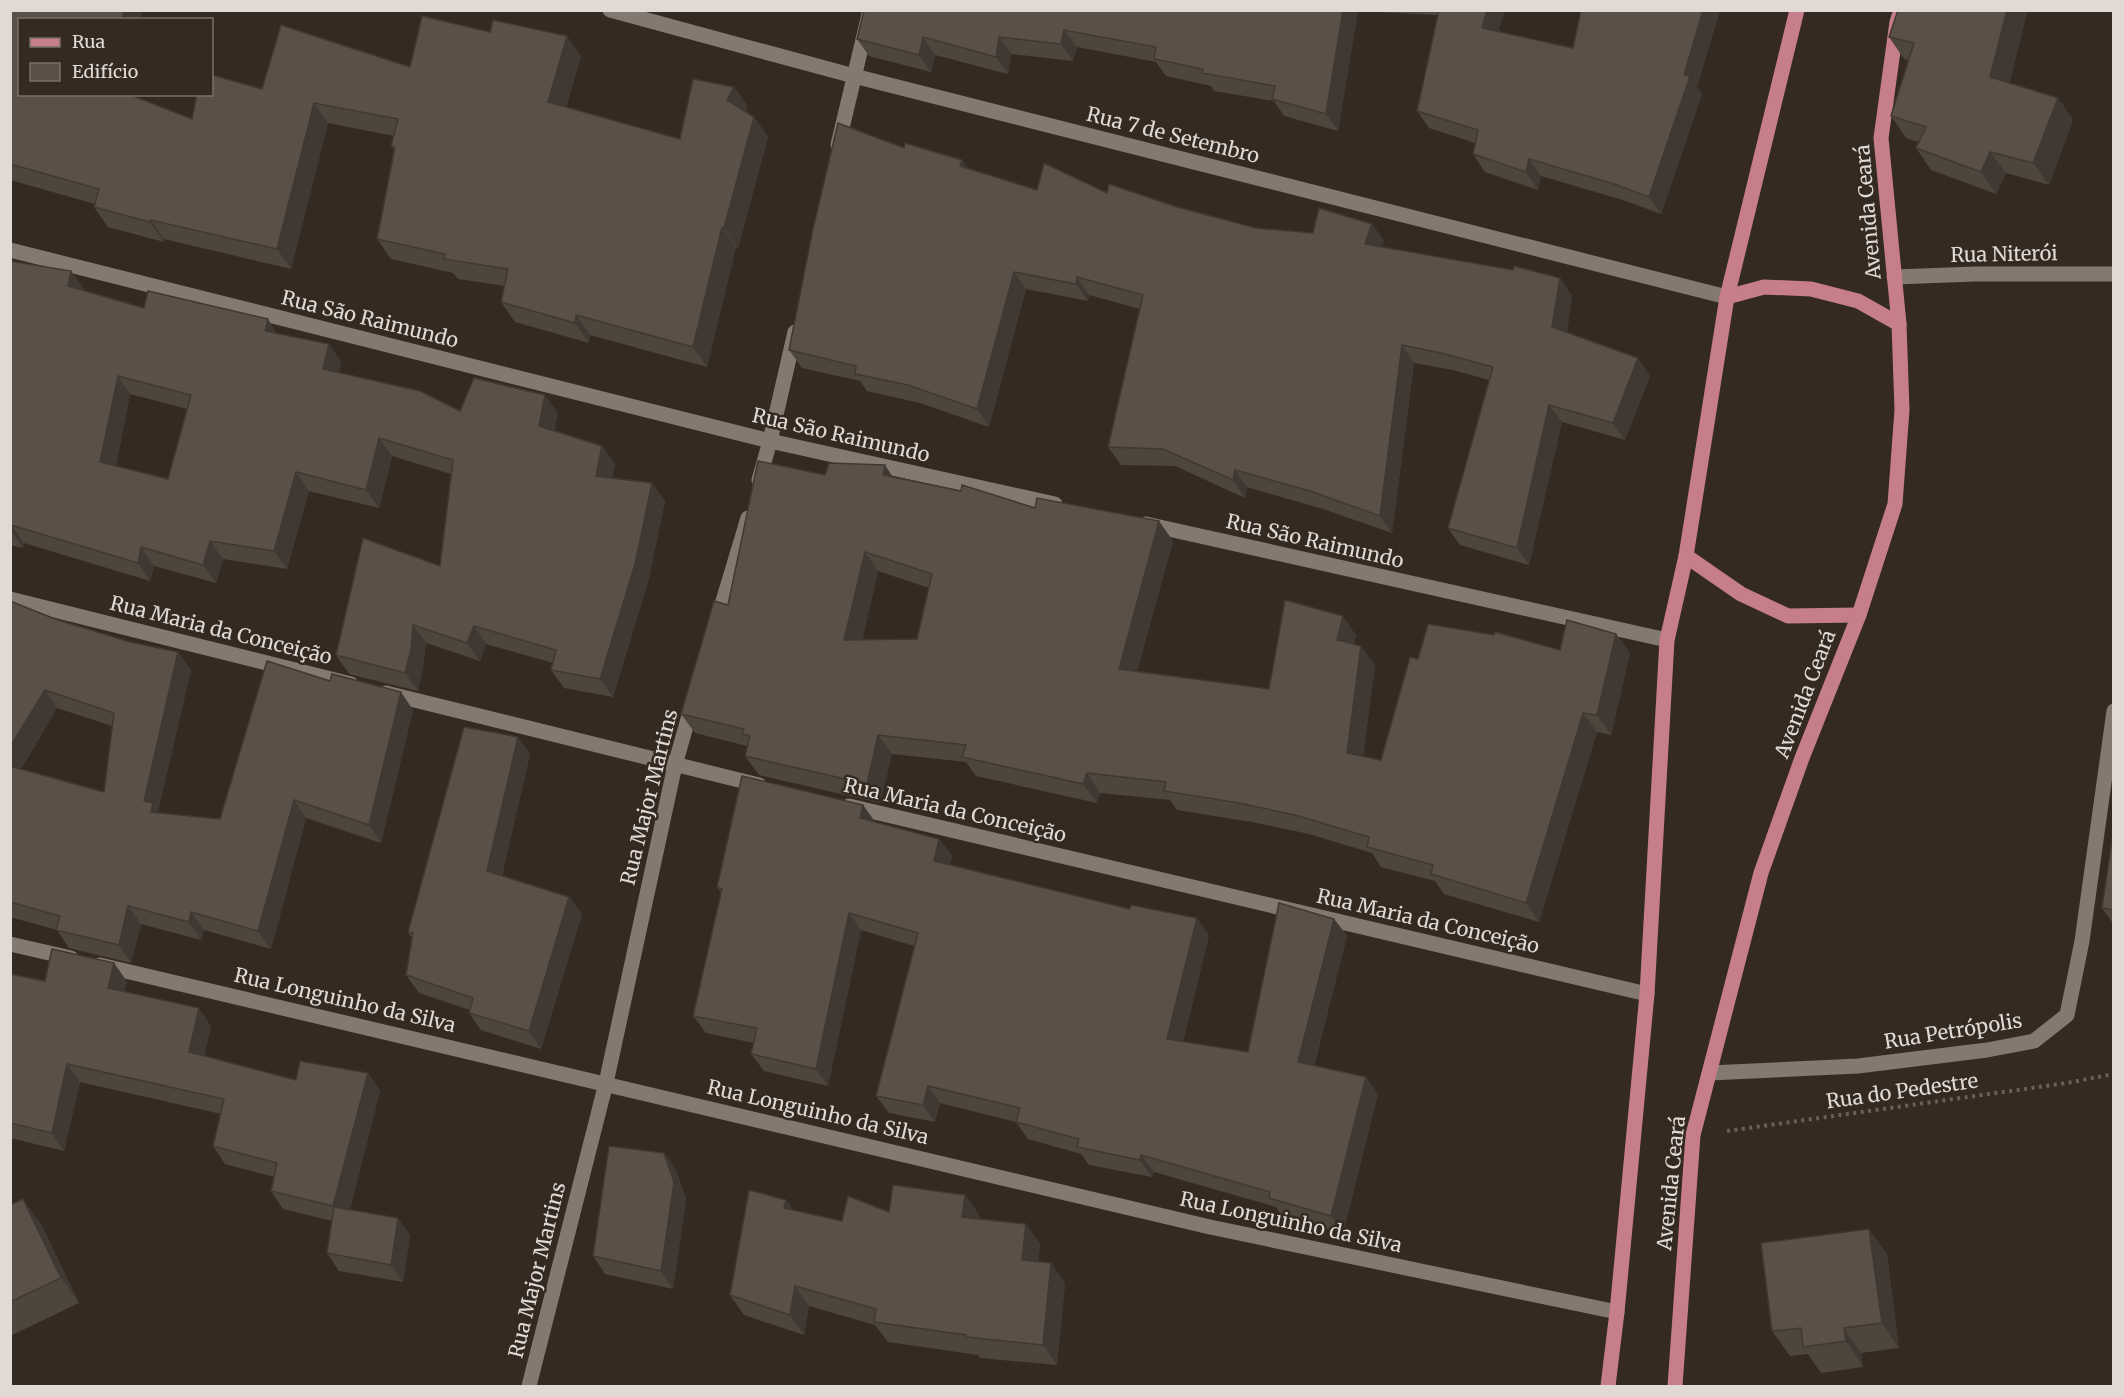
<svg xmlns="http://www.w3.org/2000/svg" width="2124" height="1397" font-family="Merriweather,serif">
	<rect width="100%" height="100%" fill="#342a22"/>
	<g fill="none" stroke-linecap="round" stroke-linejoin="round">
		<path stroke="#696059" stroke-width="4" stroke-dasharray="3 4.5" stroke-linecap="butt" d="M1727 1131 2067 1083 2114 1074"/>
		<g stroke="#847970" stroke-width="15">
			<path d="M610 10 854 76 1727 297"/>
			<path d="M838 145 870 10"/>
			<path d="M10 250 770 441 1055 504"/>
			<path d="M1894 277 1976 274H2114"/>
			<path d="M759 480 770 441 795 332"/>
			<path d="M1146 524 1667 640"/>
			<path d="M10 599 351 684"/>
			<path d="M717 621 748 518"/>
			<path d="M386 693 759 785"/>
			<path d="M849 806 1647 994"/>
			<path d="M10 944 71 958"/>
			<path d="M100 965 1210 1227 1617 1312"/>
			<path d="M1709 1073 1858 1066 1987 1050 2034 1041 2067 1015 2082 941 2114 711"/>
			<path d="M529 1386 606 1083 675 765 692 705"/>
		</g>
		<g stroke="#c77e8b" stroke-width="15">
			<path d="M1727 297 1764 287 1811 289 1858 301 1899 324"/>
			<path d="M1686 556 1741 594 1788 616 1859 615"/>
			<path d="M1608 1386 1617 1312 1647 994 1667 640 1686 556 1727 297 1797 10"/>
			<path d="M1675 1386 1693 1135 1761 873 1802 758 1859 615 1895 504 1902 410 1899 324 1881 138 1897 22 1901 10"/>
		</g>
	</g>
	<g fill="#4e453d" fill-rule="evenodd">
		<path d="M10 10 20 94 192 119 262 89 410 67 581 56 566 107 680 139 734 87 748 107 745 111 754 117 768 137 738 248 736 247 707 367 590 335 589 343 515 322 501 302 505 286 458 279 453 273 391 259 377 239 394 150 391 146 394 136 328 123 291 269 164 239V242L108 227 94 207 95 204 10 180Z"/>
		<path d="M864 10H1505L1498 31 1573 48 1581 10H1720L1697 87 1702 94 1661 214 1626 201 1541 176 1538 190 1485 172 1473 154 1475 143 1429 128 1417 111 1438 15 1358 11 1338 131 1284 116 1274 101 1214 91 1211 86 1166 76 1156 62 1077 47 1073 61 1011 54 1008 74 935 55 931 72 869 56 857 39Z"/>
		<path d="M1898 10 2010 83 2058 98 2073 120 2049 185 2006 173 1996 194 1931 170 1916 148 1919 142 1906 138 1891 116 1909 60 1904 59 1889 37Z"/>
		<path d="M962 160 967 169 1037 190 1107 193 1177 207 1256 228 1313 233 1372 224 1384 241 1382 247 1560 278 1572 296 1567 332 1650 376 1625 440 1562 422 1529 565 1460 545 1448 528 1489 380 1453 370 1414 363 1392 533 1323 509 1247 487 1245 498 1175 466 1121 465 1108 447 1140 309 1089 295 1088 301 1026 289 989 427 920 403 867 391 860 381 802 368 789 350Z"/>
		<path d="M10 261 71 271 84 289V291L144 308 329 344 341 362 339 373 460 411 558 413 554 431 602 446 615 464 612 478 652 483 665 501 648 582 613 697 564 688 551 670 553 663 486 644 480 661 426 643 423 668 418 691 349 674 336 655 440 566 451 474 392 456 379 508 309 491 287 569 223 559 216 583 154 566 150 581 24 543 23 548 10 545ZM130 394 187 409 168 479 116 466Z"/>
		<path d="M825 475 893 477 1035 508 1173 541 1137 671 1269 689 1356 635 1354 644 1375 665 1363 756 1381 760 1418 659 1560 650 1616 634 1630 653 1611 735 1597 732 1539 922 1444 894 1435 881 1381 867 1372 853 1309 834 1252 822 1177 810 1170 800 1100 793 1097 803 976 776 966 762 892 754 880 803 759 775 745 756 747 746 695 733 681 714 728 605ZM878 571 929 588 917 639 862 640Z"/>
		<path d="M10 601 55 619 130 642 178 652 191 670 158 811 160 813 220 819 413 710 381 843 306 818 271 949 204 930 201 940 141 924 131 963 69 948 57 930 10 917ZM57 708 112 726 104 792 21 769Z"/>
		<path d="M518 737 530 754 502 876 569 897 582 914 541 1049 481 1030 469 1013 470 1010 419 993 406 975 412 939 408 932Z"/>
		<path d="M863 805 875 822 939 839 952 856 950 864 1209 935 1183 1042 1248 1052 1334 919 1347 936 1314 1066 1378 1094 1343 1234 1281 1215 1276 1207 1154 1172 1152 1177 1089 1165 1081 1154 1028 1139 1016 1122 940 1103 935 1122 889 1113 876 1096 914 946 861 930 828 1086 764 1071 751 1054 754 1043 706 1033 693 1016 721 893 717 887Z"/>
		<path d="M2114 827V925L2102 908Z"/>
		<path d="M114 963 127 982 124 992 211 1026 204 1056 296 1080 368 1073 380 1091 350 1209 410 1235 403 1282 339 1271 327 1253 332 1221 283 1209 271 1191 274 1177 225 1164 213 1146 221 1114 80 1082 64 1151 10 1138V974L45 981Z"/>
		<path d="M664 1153 676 1170 686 1199 673 1289 605 1274 593 1256Z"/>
		<path d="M965 1195 979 1215V1219L1026 1224 1040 1244 1038 1261 1065 1283 1057 1365 980 1358 978 1355 888 1342 875 1325 809 1306 804 1335 744 1315 730 1295 786 1200 793 1210 842 1221 889 1212Z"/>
		<path d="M10 1205 41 1224 79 1303 10 1336Z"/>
		<path d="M1887 1254 1899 1348 1861 1353 1863 1367 1821 1373 1808 1354 1790 1356 1772 1331Z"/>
	</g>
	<g fill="#403832">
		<path d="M124 10H143L141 20H122Z"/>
		<path d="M1343 10H1357L1358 11 1338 131 1326 114Z"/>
		<path d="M1487 10H1505L1494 45 1482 28Z"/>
		<path d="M1703 10H1720L1697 87 1702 94 1661 214 1649 197Z"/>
		<path d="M2007 10H2028L2006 98 1990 77Z"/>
		<path d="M1064 30 1077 47 1073 61 1061 44Z"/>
		<path d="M567 36 581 56 561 121 548 102Z"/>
		<path d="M923 37 935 55 931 72 919 55Z"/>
		<path d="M999 37 1011 54 1008 74 996 57Z"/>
		<path d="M734 87 748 107 740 120 727 100Z"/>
		<path d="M2058 98 2073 120 2049 185 2033 163Z"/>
		<path d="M314 103 328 123 291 269 277 249Z"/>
		<path d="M754 117 768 137 738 248 724 228Z"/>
		<path d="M1990 152 2006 173 1996 194 1981 172Z"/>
		<path d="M1529 159 1541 176 1538 190 1526 172Z"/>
		<path d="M962 160 974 178 960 166Z"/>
		<path d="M151 220 164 239V242L150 222Z"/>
		<path d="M1372 224 1384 241 1377 261 1365 244Z"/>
		<path d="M722 227 736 247 707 367 693 347Z"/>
		<path d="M71 271 84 289 80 304 68 286Z"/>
		<path d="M1014 272 1026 289 989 427 977 409Z"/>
		<path d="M1077 277 1089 295 1088 301 1076 284Z"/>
		<path d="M1560 278 1572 296 1565 345 1552 327Z"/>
		<path d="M576 315 590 335 589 343 575 323Z"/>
		<path d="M268 319 280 338 265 331Z"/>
		<path d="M329 344 341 362 336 388 323 369Z"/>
		<path d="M1402 345 1414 363 1392 533 1380 516Z"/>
		<path d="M1638 358 1650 376 1625 440 1613 423Z"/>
		<path d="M118 376 130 394 113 480 100 462Z"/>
		<path d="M545 395 558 413 552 444 539 426Z"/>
		<path d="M1549 405 1562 422 1529 565 1517 548Z"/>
		<path d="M379 438 392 456 379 508 366 490Z"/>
		<path d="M602 446 615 464 609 495 596 476Z"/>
		<path d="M885 465 898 485 883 475Z"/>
		<path d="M1235 470 1247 487 1245 498 1233 480Z"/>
		<path d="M296 472 309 491 287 569 274 551Z"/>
		<path d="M652 483 665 501 648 582 613 697 600 679Z"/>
		<path d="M1159 521 1173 541 1132 688 1119 669Z"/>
		<path d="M11 525 24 543 23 548 10 530Z"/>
		<path d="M210 541 223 559 216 583 203 565Z"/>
		<path d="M141 547 154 566 150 581 138 563Z"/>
		<path d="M865 552 878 571 858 660 844 640Z"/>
		<path d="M1343 616 1356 635 1350 659 1337 640Z"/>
		<path d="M413 625 426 643 423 668 418 691 405 673Z"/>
		<path d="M474 626 486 644 480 661 467 643Z"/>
		<path d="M1616 634 1630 653 1611 735 1597 715Z"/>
		<path d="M1361 646 1375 665 1361 772 1347 753Z"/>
		<path d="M178 652 191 670 158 811 166 821 151 812 144 801Z"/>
		<path d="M45 690 57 708 13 781 10 778V747Z"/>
		<path d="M401 692 413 710 381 843 369 825Z"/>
		<path d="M1583 713 1597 732 1539 922 1526 903Z"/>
		<path d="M878 735 892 754 880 803 867 784Z"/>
		<path d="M518 737 530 754 499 888 487 871Z"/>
		<path d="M1087 773 1100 793 1097 803 1083 784Z"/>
		<path d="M294 800 306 818 271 949 258 931Z"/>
		<path d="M863 805 875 822 860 818Z"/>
		<path d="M939 839 952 856 946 878 934 861Z"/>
		<path d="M569 897 582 914 541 1049 529 1031Z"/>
		<path d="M128 906 141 924 131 963 119 945Z"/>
		<path d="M191 912 204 930 201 940 189 922Z"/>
		<path d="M849 913 861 930 828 1086 816 1069Z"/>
		<path d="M1197 918 1209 935 1179 1057 1167 1039Z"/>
		<path d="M1334 919 1347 936 1310 1079 1298 1062Z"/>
		<path d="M114 963 127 982 121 1006 108 988Z"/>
		<path d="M199 1008 211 1026 201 1070 189 1052Z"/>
		<path d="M67 1064 80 1082 64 1151 52 1133Z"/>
		<path d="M368 1073 380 1091 346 1224 333 1206Z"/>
		<path d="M1366 1077 1378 1094 1343 1234 1331 1216Z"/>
		<path d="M928 1086 940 1103 935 1122 923 1105Z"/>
		<path d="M664 1153 676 1170 686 1199 673 1289 661 1271Z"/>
		<path d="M1141 1155 1154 1172 1152 1177 1140 1160Z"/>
		<path d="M965 1195 979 1215 976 1237 962 1217Z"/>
		<path d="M23 1199 41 1224 79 1303 61 1278Z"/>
		<path d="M786 1200 800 1220 784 1208Z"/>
		<path d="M398 1218 410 1235 403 1282 391 1265Z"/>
		<path d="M1026 1224 1040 1244 1036 1280 1022 1260Z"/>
		<path d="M1869 1229 1887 1254 1899 1348 1882 1323Z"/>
		<path d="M1051 1263 1065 1283 1057 1365 1043 1345Z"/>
		<path d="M795 1286 809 1306 804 1335 790 1315Z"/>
		<path d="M1844 1328 1861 1353 1863 1367 1846 1341Z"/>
	</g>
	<g fill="#5b5047" stroke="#403832" stroke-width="1.5" fill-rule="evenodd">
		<path d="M10 10H124L122 20H20V94H128L192 119 197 94H212V75L262 89 281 25 410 67 422 16 490 32 493 20 567 36 548 102 680 139 693 79 734 87 727 100 754 117 724 228 722 227 693 347 576 315 575 323 501 302 508 269 444 259 445 254 377 239 395 147 391 146 398 119 314 103 277 249 151 220 150 222 94 207 99 189 10 164Z"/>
		<path d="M864 10H1343L1326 114 1272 99 1275 86 1202 73 1203 69 1154 59 1156 47 1064 30 1061 44 999 37 996 57 923 37 919 55 857 39Z"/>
		<path d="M1439 10H1487L1482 28 1573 48 1581 10H1703L1684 75 1690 76 1649 197 1614 184 1529 159 1526 172 1473 154 1478 130 1417 111Z"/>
		<path d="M1898 10H2007L1990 77 2058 98 2033 163 1990 152 1981 172 1916 148 1926 127 1891 116 1914 43 1889 37Z"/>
		<path d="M838 123 904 148 905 143 962 160 960 166 1037 190 1044 163 1107 193 1109 184 1177 207 1256 228 1313 233 1319 208 1372 224 1365 244 1513 270 1514 266 1560 278 1552 327 1638 358 1613 423 1549 405 1517 548 1448 528 1493 367 1441 353 1402 345 1380 516 1310 491 1235 470 1233 480 1163 449 1108 447 1143 295 1077 277 1076 284 1014 272 977 409 908 385 855 374 856 366 789 350 813 229Z"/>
		<path d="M10 261 71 271 68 286 144 308 148 291 268 319 265 331 329 344 323 369 420 391 460 411 474 378 545 395 539 426 602 446 596 476 652 483 635 564 600 679 551 670 556 650 474 626 467 643 413 625 411 650 405 673 336 655 363 538 440 566 453 460 379 438 366 490 296 472 274 551 210 541 203 565 141 547 138 563 11 525 10 529ZM118 376 191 395 168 479 100 462Z"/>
		<path d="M758 461 825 475 829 463 885 465 883 475 961 491 962 485 1035 508 1037 498 1159 521 1119 669 1269 689 1285 600 1343 616 1337 640 1361 646 1347 753 1381 760 1410 657 1418 659 1428 624 1494 635 1495 632 1560 650 1567 620 1616 634 1597 715 1583 713 1526 903 1431 874 1433 865 1367 847 1369 837 1295 815 1239 803 1164 791 1166 782 1087 773 1083 784 962 757 966 745 878 735 867 784 745 756 750 736 742 734 744 729 681 714 714 601 728 605ZM865 552 932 574 917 639 844 640Z"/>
		<path d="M10 601 55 619 130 642 178 652 144 801 153 803 151 812 220 819 267 661 330 681 332 674 401 692 369 825 294 800 258 931 191 912 189 922 128 906 119 945 56 930 60 916 10 902V766L104 792 114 713 45 690 10 747Z"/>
		<path d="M464 727 518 737 487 871 569 897 529 1031 469 1013 473 998 406 975 413 933 408 932Z"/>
		<path d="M742 776 863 805 860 818 939 839 934 861 1130 909 1131 905 1197 918 1167 1039 1248 1052 1279 903 1334 919 1298 1062 1366 1077 1331 1216 1269 1198 1270 1192 1141 1155 1140 1160 1077 1147 1079 1139 1016 1122 1020 1108 928 1086 923 1105 876 1096 918 933 849 913 816 1069 751 1054 757 1028 693 1016 722 889 717 887Z"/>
		<path d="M2114 827V910L2102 908Z"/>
		<path d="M52 949 114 963 108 988 199 1008 189 1052 296 1080 300 1061 368 1073 333 1206 271 1191 277 1163 213 1146 224 1099 67 1064 52 1133 10 1123V974L45 981Z"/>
		<path d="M609 1146 664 1153 674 1182 661 1271 593 1256Z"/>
		<path d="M893 1185 965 1195 962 1217 1026 1224 1022 1260 1051 1263 1043 1345 966 1337V1335L874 1322 876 1309 795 1286 790 1315 730 1295 749 1190 786 1200 784 1208 842 1221 848 1196 889 1212Z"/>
		<path d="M23 1199 61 1278 10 1302V1205Z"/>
		<path d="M334 1207 398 1218 391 1265 327 1253Z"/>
		<path d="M1869 1229 1882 1323 1844 1328 1846 1341 1803 1347 1801 1328 1772 1331 1761 1243Z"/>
	</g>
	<g text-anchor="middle" stroke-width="5" stroke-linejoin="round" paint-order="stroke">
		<g font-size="20" fill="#e0d9d4" stroke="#342a22">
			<text transform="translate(1173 135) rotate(14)" y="7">Rua 7 de Setembro</text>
			<text transform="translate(1868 212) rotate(-95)" y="7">Avenida Ceará</text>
			<text transform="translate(2004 254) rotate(-1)" y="7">Rua Niterói</text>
			<text transform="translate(370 319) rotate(14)" y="7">Rua São Raimundo</text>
			<text transform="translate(841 435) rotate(13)" y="7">Rua São Raimundo</text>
			<text transform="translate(1315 541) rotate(13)" y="7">Rua São Raimundo</text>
			<text transform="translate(221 630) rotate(14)" y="7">Rua Maria da Conceição</text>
			<text transform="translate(1805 694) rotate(-69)" y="7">Avenida Ceará</text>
			<text transform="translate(649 797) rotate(-76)" y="7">Rua Major Martins</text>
			<text transform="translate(955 810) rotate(13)" y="7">Rua Maria da Conceição</text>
			<text transform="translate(1428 921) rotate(13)" y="7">Rua Maria da Conceição</text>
			<text transform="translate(345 1000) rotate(13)" y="7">Rua Longuinho da Silva</text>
			<text transform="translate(1953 1031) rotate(-9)" y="7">Rua Petrópolis</text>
			<text transform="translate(1902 1091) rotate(-8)" y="7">Rua do Pedestre</text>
			<text transform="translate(818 1112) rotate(13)" y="7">Rua Longuinho da Silva</text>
			<text transform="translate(1671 1183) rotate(-84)" y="7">Avenida Ceará</text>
			<text transform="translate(1291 1222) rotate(12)" y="7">Rua Longuinho da Silva</text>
			<text transform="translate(537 1270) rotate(-76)" y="7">Rua Major Martins</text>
		</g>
	</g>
	<rect width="2124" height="1397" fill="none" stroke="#e0d9d4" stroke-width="24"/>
	<rect x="18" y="18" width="195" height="78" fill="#342a22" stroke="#797069" stroke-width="1.5"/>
	<rect x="30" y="38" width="30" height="9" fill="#c77e8b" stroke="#797069" stroke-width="1.5"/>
	<text x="72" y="48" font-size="18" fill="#e0d9d4">Rua</text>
	<rect x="30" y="63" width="30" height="18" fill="#5b5047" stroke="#797069" stroke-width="1.5"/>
	<text x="72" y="78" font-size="18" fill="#e0d9d4">Edifício</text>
</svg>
